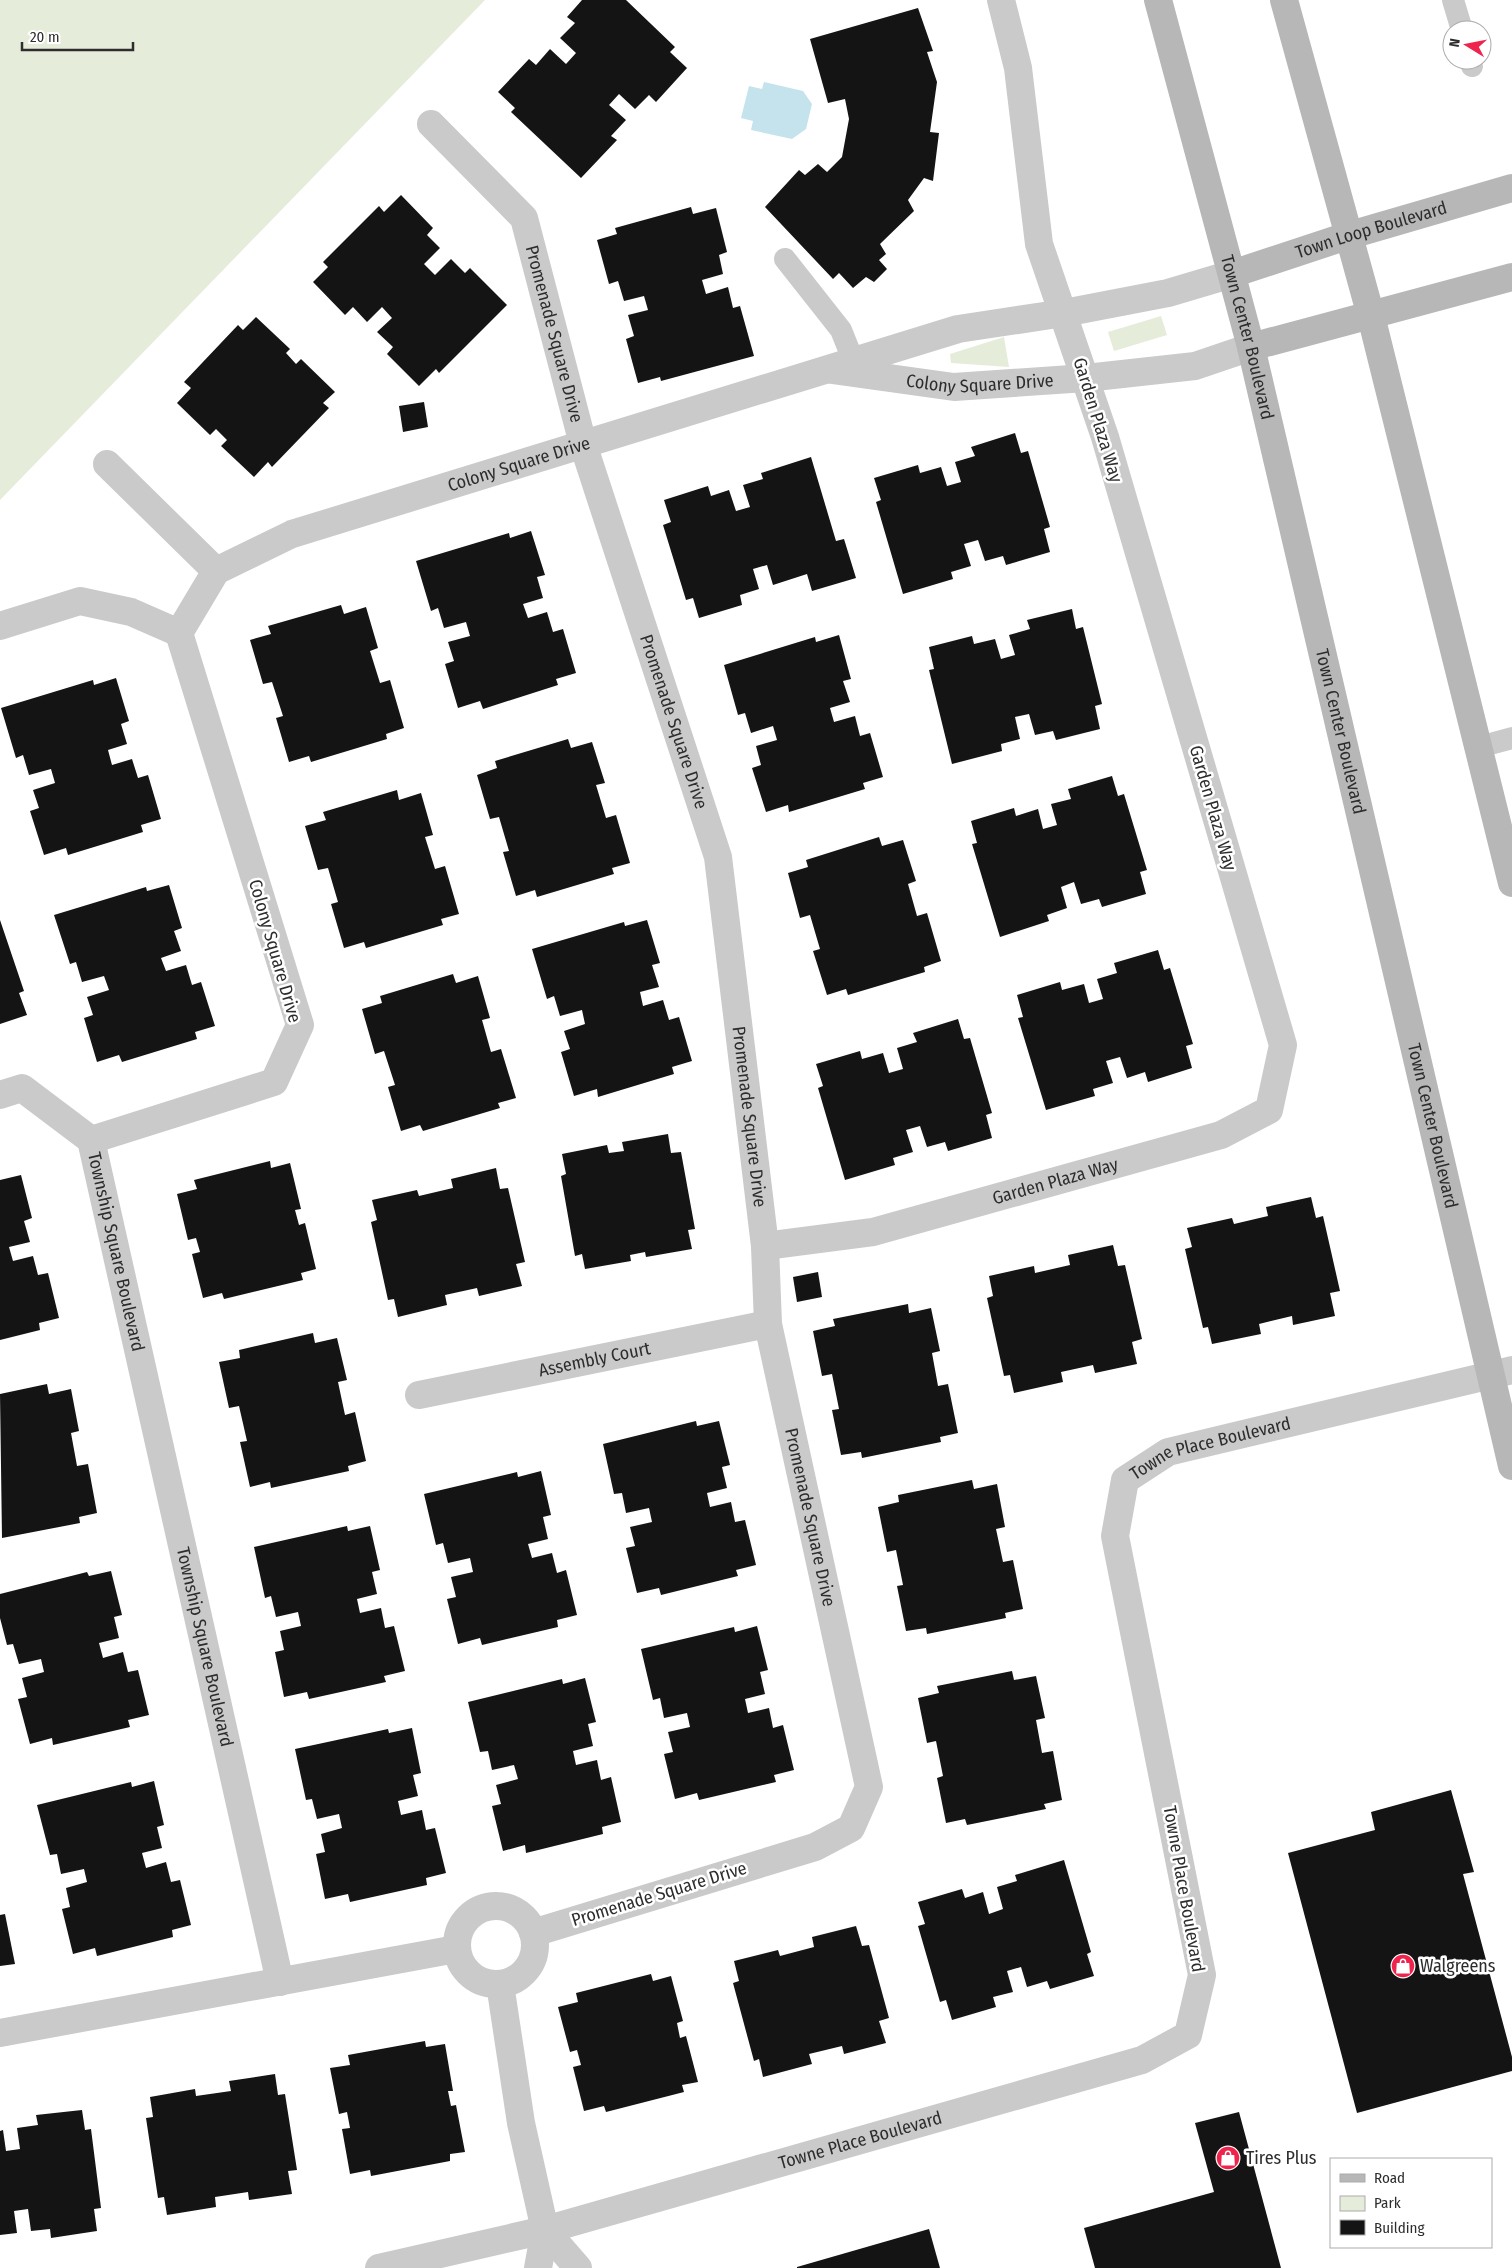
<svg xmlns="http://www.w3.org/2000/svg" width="1512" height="2268" font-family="'Fira Sans Condensed',sans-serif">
	<rect width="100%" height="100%" fill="#fff"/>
	<g fill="#e6ecda">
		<path d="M0 0H485L0 500Z"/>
		<path d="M1161 316 1167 335 1114 351 1108 332Z"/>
		<path d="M1004 337 1009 367 951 363 950 354Z"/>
	</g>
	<path fill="#c4e3ed" d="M764 82 803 91 812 104 806 129 792 139 751 130 753 121 741 118 749 86 762 89Z"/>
	<g fill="#141414">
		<path d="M582 0H626L675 47 670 52 687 68 656 102 649 95 635 109 619 94 609 105 626 120 611 136 617 140 581 178 511 112 515 108 498 92 529 59 536 65 550 49 566 64 576 53 560 38 575 23 567 17Z"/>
		<path d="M918 8 933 51 927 52 937 82 930 132 939 133 933 181 924 178 908 200 914 211 880 244 886 254 879 260 887 269 874 282 866 277 853 288 839 273 833 279 765 207 799 170 805 175 818 164 827 172 842 157 849 119 845 99 828 103 810 39Z"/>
		<path d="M401 195 433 228 427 235 440 248 424 264 435 275 451 259 465 273 470 268 507 305 439 373 436 369 419 386 387 354 393 347 377 332 392 318 382 307 367 322 353 307 345 315 313 282 328 267 323 262 379 206 384 212Z"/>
		<path d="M691 207 693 214 716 208 727 252 719 255 723 274 702 280 706 294 728 287 733 308 740 306 754 356 661 381 660 377 638 383 626 339 634 336 628 315 648 310 644 296 624 301 618 281 609 284 597 240 617 234 615 228Z"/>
		<path d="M256 317 290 349 286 353 296 364 301 359 335 392 323 403 329 408 272 467 268 462 254 477 221 446 227 440 216 429 210 435 177 403 191 388 184 382 238 325 243 330Z"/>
		<path d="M424 402 428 427 403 432 399 406Z"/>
		<path d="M1015 433 1021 453 1028 451 1050 527 1044 529 1050 552 1006 565 1003 556 985 561 978 540 964 544 971 566 951 572 953 579 903 594 876 502 881 500 874 478 918 465 920 473 941 467 947 486 961 482 955 462 975 456 971 447Z"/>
		<path d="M811 457 836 541 844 539 856 578 812 591 807 574 773 585 767 565 753 569 759 589 740 595 742 605 699 618 693 598 686 600 663 525 671 522 664 500 708 486 711 496 729 490 736 511 750 507 743 485 763 479 761 473Z"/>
		<path d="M531 531 545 575 537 577 543 598 523 604 528 618 547 612 553 632 563 629 576 673 556 679 558 685 483 709 480 701 458 708 445 664 454 661 448 642 470 636 466 622 444 628 438 608 431 611 416 561 509 533 510 538Z"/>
		<path d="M341 605 344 614 366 607 378 648 370 651 380 683 390 680 404 728 386 734 387 739 311 762 309 756 289 762 276 718 283 716 272 682 263 684 250 640 271 634 268 626Z"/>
		<path d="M1072 609 1076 629 1083 627 1102 704 1095 706 1100 729 1056 740 1053 731 1035 735 1029 714 1015 717 1020 739 1001 744 1002 751 952 764 929 670 934 669 929 647 972 636 974 644 995 639 1001 659 1015 655 1009 635 1030 629 1027 620Z"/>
		<path d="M839 635 851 679 843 681 850 702 830 708 834 722 855 716 860 736 870 733 883 777 863 783 865 789 789 812 788 805 766 812 752 768 761 765 756 746 777 740 773 726 751 733 745 713 738 715 724 665 815 637 816 642Z"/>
		<path d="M116 678 129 721 121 724 127 744 108 750 112 765 132 759 138 778 148 775 161 819 141 825 143 832 68 855 66 848 44 855 30 811 39 808 33 790 55 783 51 769 29 775 23 755 16 758 1 708 93 680 94 685Z"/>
		<path d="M568 739 571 748 592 742 605 783 596 785 606 818 616 815 630 863 612 868 614 874 537 897 535 890 516 896 503 852 509 851 499 817 490 819 477 775 497 768 495 761Z"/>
		<path d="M1112 776 1118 796 1124 794 1147 870 1140 872 1146 894 1102 907 1099 899 1081 904 1074 882 1061 887 1067 908 1047 915 1049 921 1000 937 972 844 977 843 971 821 1014 808 1016 816 1038 809 1043 829 1057 825 1051 804 1071 799 1068 789Z"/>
		<path d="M397 790 399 800 421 793 433 835 425 837 435 869 445 866 459 914 441 919 443 925 366 948 364 942 344 948 331 904 338 902 328 868 318 870 305 826 326 820 323 812Z"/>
		<path d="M879 837 882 846 903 840 916 881 908 884 917 916 927 913 941 961 924 967 925 972 848 995 846 989 827 995 813 951 820 949 810 915 800 918 788 873 808 867 806 860Z"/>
		<path d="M169 885 182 928 174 931 181 951 161 958 166 971 186 965 192 985 201 982 215 1026 195 1032 197 1039 122 1062 119 1055 97 1062 84 1018 93 1015 87 997 109 990 104 976 82 982 76 962 70 964 54 915 146 887 147 891Z"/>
		<path d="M0 920 24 991 19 993 27 1015 0 1024Z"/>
		<path d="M647 920 660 963 652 965 659 987 640 992 643 1006 663 1000 669 1020 679 1017 692 1061 672 1067 674 1074 598 1097 597 1089 574 1096 561 1052 570 1049 564 1031 585 1024 582 1010 560 1016 554 996 547 999 532 949 624 922 625 926Z"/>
		<path d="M1158 950 1164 970 1170 968 1193 1044 1186 1046 1192 1068 1148 1082 1145 1072 1127 1078 1120 1057 1106 1061 1113 1083 1093 1089 1095 1096 1046 1110 1018 1018 1023 1017 1017 995 1060 982 1062 990 1084 984 1089 1003 1103 999 1097 979 1117 973 1114 963Z"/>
		<path d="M453 974 456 983 478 976 490 1018 482 1020 491 1052 501 1049 516 1098 498 1103 500 1108 423 1131 420 1125 401 1131 388 1087 395 1085 384 1051 375 1054 362 1009 382 1003 380 996Z"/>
		<path d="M958 1019 964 1039 970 1038 992 1113 986 1115 992 1138 948 1151 945 1142 927 1147 920 1126 906 1130 913 1152 893 1158 895 1165 845 1180 818 1088 823 1086 816 1064 860 1051 862 1059 883 1053 889 1073 903 1069 897 1048 917 1042 913 1033Z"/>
		<path d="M668 1134 671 1153 681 1152 695 1229 688 1230 692 1249 646 1257 645 1252 630 1255 631 1261 585 1269 582 1254 575 1256 561 1176 566 1174 562 1154 607 1145 609 1153 624 1151 622 1142Z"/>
		<path d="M270 1161 271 1168 290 1163 301 1209 295 1210 299 1225 305 1223 316 1269 301 1273 303 1280 224 1299 222 1293 203 1298 192 1254 200 1252 196 1238 188 1240 177 1194 197 1189 194 1180Z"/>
		<path d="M496 1168 500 1189 508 1188 525 1262 516 1264 522 1286 479 1296 477 1288 445 1295 447 1305 398 1317 394 1299 388 1300 371 1222 377 1220 372 1200 417 1190 419 1196 453 1188 451 1179Z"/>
		<path d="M21 1175 32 1218 24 1221 30 1242 9 1247 13 1261 33 1256 38 1275 48 1273 59 1318 39 1323 40 1330 0 1340V1180Z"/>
		<path d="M1311 1197 1316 1218 1323 1216 1340 1291 1330 1293 1335 1316 1293 1325 1292 1316 1259 1324 1261 1334 1212 1344 1208 1327 1203 1328 1185 1249 1192 1247 1187 1228 1232 1218 1234 1224 1268 1216 1266 1207Z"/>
		<path d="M1113 1245 1118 1266 1125 1265 1142 1339 1132 1342 1137 1364 1095 1373 1093 1365 1061 1372 1063 1382 1014 1393 1010 1375 1004 1376 987 1298 993 1296 989 1276 1034 1266 1035 1273 1070 1265 1068 1255Z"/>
		<path d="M818 1272 822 1297 797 1302 793 1277Z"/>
		<path d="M908 1304 909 1313 931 1308 940 1351 932 1353 938 1386 948 1384 958 1433 940 1437 941 1442 862 1458 861 1452 841 1455 832 1410 839 1409 832 1374 822 1376 813 1331 835 1326 833 1319Z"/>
		<path d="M313 1333 315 1343 337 1338 347 1380 338 1382 345 1415 355 1412 366 1461 348 1466 349 1471 271 1488 270 1482 250 1487 240 1442 247 1441 239 1406 229 1408 219 1362 240 1358 239 1350Z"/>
		<path d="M47 1384 49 1394 71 1389 79 1431 71 1433 77 1466 88 1464 97 1513 79 1517 80 1523 2 1538 0 1394Z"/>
		<path d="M696 1421 697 1426 719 1421 730 1465 722 1467 727 1488 707 1493 710 1507 731 1502 735 1522 745 1520 756 1565 736 1570 738 1576 661 1595 659 1588 637 1593 626 1548 635 1546 630 1527 652 1522 649 1508 626 1513 622 1493 614 1494 603 1444Z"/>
		<path d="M541 1471 551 1515 543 1517 548 1539 528 1544 532 1558 552 1553 557 1573 566 1570 577 1615 557 1620 558 1627 482 1645 480 1638 458 1644 447 1599 456 1597 451 1577 473 1572 470 1558 448 1563 443 1543 436 1545 424 1494 517 1472 518 1477Z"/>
		<path d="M972 1480 974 1489 997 1484 1005 1527 996 1529 1003 1562 1013 1560 1023 1609 1005 1613 1006 1618 927 1634 926 1628 906 1631 897 1586 903 1585 896 1550 887 1552 878 1507 899 1502 898 1495Z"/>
		<path d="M347 1526 348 1531 370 1526 380 1570 372 1572 377 1594 357 1599 360 1613 381 1608 385 1628 394 1626 405 1671 384 1676 386 1682 309 1699 307 1692 284 1697 275 1652 284 1650 280 1631 301 1626 298 1612 276 1617 271 1596 265 1598 254 1547Z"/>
		<path d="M111 1571 122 1615 114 1617 119 1638 99 1643 103 1658 123 1652 128 1672 138 1670 149 1715 128 1720 130 1727 53 1745 52 1738 30 1744 18 1699 27 1697 22 1678 44 1672 41 1659 19 1664 13 1644 7 1645 0 1618V1594L87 1572 89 1576Z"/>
		<path d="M757 1626 768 1670 760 1672 765 1694 745 1699 748 1713 769 1708 773 1728 783 1725 794 1770 774 1775 776 1782 699 1800 697 1793 675 1799 664 1754 673 1752 668 1732 690 1727 687 1713 664 1718 660 1698 653 1700 641 1649 734 1627 735 1632Z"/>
		<path d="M1012 1671 1014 1680 1036 1676 1045 1718 1036 1720 1042 1753 1053 1751 1062 1800 1044 1804 1046 1809 967 1825 965 1819 946 1823 937 1778 943 1776 936 1741 927 1743 918 1698 939 1693 937 1686Z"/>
		<path d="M585 1678 596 1722 588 1724 593 1746 573 1751 576 1765 597 1760 601 1780 611 1777 621 1822 602 1827 603 1834 526 1853 525 1845 503 1851 492 1806 501 1804 496 1785 518 1779 514 1765 492 1770 488 1751 480 1752 468 1702 562 1679 563 1684Z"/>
		<path d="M412 1728 421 1773 413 1775 418 1796 398 1801 401 1815 422 1810 426 1830 435 1828 446 1873 426 1878 427 1885 350 1902 348 1894 325 1899 316 1854 325 1852 321 1834 342 1828 339 1814 317 1819 312 1799 306 1800 295 1749 388 1729 389 1733Z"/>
		<path d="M154 1781 164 1825 157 1827 162 1848 142 1853 146 1868 166 1862 171 1882 180 1880 191 1925 172 1930 173 1937 97 1956 95 1948 73 1954 62 1909 70 1907 66 1888 87 1882 84 1869 61 1874 57 1854 50 1855 37 1805 131 1782 132 1787Z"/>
		<path d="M1451 1790 1474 1872 1463 1874 1512 2057V2071L1357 2113 1288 1853 1375 1830 1371 1812Z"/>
		<path d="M1064 1860 1091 1952 1087 1954 1094 1976 1050 1989 1047 1981 1027 1987 1021 1967 1007 1971 1013 1992 993 1997 996 2007 952 2020 946 2000 940 2002 918 1926 925 1924 918 1902 962 1889 965 1898 983 1892 989 1914 1003 1909 997 1887 1017 1881 1015 1875Z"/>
		<path d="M5 1914 15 1964 0 1966V1915Z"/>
		<path d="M856 1926 862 1946 869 1945 889 2018 879 2021 886 2043 844 2054 842 2046 809 2054 812 2064 763 2077 759 2059 754 2061 733 1983 739 1981 734 1961 778 1950 780 1956 814 1947 812 1937Z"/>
		<path d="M651 1974 653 1981 671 1976 683 2021 677 2023 680 2038 686 2036 698 2082 682 2085 684 2092 606 2112 604 2106 584 2111 573 2067 581 2065 577 2050 570 2052 558 2007 578 2002 576 1993Z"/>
		<path d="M425 2041 426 2047 445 2044 453 2091H448L451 2106 456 2105 465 2152 450 2154V2161L371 2176 370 2170 350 2174 342 2129 350 2128 347 2112 339 2114 330 2068 350 2065 348 2055Z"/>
		<path d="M275 2074 278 2095 285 2094 297 2170 288 2171 292 2194 249 2200 248 2192 215 2197 216 2207 167 2215 164 2197 158 2198 146 2118 153 2117 150 2097 195 2089 196 2096 231 2091 229 2081Z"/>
		<path d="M82 2110 85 2130 91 2129 101 2208 94 2209 97 2231 51 2238 50 2229 31 2231 28 2209 14 2211 17 2233 0 2235V2131L3 2130 6 2151 20 2149 17 2128 38 2125 36 2115Z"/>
		<path d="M1239 2112 1281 2268H1095L1084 2228 1214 2192 1195 2123Z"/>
		<path d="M929 2229 940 2268H797V2267Z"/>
	</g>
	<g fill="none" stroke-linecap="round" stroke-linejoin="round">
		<g stroke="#cacaca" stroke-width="22">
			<path d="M1453 0 1462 30"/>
			<path d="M1470 60 1472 66"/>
			<path d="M785 259 841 330 853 360"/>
			<path d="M1479 747 1512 738"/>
		</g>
		<g stroke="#cacaca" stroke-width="28">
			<path id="s1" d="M431 124 524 218 583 444 718 857 765 1246 768 1324 869 1787 851 1828 815 1847 533 1933"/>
			<path id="s2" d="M832 370 954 387 1086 378 1195 366 1251 347"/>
			<path d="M107 464 216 571"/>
			<path d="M0 626 80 601 131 612 179 633"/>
			<path id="s3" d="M0 1095 22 1088 91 1140 280 1982"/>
			<path id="s4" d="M91 1140 274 1082 300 1025 179 633 216 571 292 534 958 329 1064 313 1168 293 1232 274"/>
			<path id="s5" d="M765 1246 873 1232 1221 1135 1269 1110 1283 1045 1105 437 1039 244 1018 68 1001 0"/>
			<path id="s6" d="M419 1395 768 1324"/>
			<circle cx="496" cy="1945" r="39"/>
			<path d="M500 1984 521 2123 545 2230 538 2268"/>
			<path d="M0 2033 456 1949"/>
			<path d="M545 2230 578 2268"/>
			<path id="s7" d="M379 2268 545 2230 1142 2060 1188 2035 1202 1975 1115 1536 1125 1480 1168 1452 1512 1370"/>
		</g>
		<g stroke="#b7b7b7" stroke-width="28">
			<path id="s8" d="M1158 0 1251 347 1512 1466"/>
			<path d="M1284 0 1371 316 1512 883"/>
			<path id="s9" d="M1232 274 1347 236 1512 188"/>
			<path d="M1251 347 1512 277"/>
		</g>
	</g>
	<defs>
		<g id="shop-disc" transform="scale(1.25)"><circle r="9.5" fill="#ef244d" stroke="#fff"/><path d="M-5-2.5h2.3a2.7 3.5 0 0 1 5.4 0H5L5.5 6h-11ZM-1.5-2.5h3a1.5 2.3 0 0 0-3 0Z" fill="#fff"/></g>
	</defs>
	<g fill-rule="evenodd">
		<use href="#shop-disc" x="1403" y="1966"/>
		<use href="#shop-disc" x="1228" y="2158"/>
	</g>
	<g text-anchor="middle" stroke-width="5" stroke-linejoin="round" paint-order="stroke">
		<g font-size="18" fill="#2d2d2d" stroke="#fff">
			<text dy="6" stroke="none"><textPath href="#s9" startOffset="146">Town Loop Boulevard</textPath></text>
			<text dy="6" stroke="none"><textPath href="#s1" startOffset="252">Promenade Square Drive</textPath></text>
			<text dy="6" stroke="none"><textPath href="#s8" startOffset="349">Town Center Boulevard</textPath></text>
			<text dy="6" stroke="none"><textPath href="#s2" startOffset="149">Colony Square Drive</textPath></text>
			<text transform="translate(1098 420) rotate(73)" y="6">Garden Plaza Way</text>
			<text dy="6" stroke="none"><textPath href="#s4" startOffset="1059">Colony Square Drive</textPath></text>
			<text dy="6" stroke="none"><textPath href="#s1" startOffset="658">Promenade Square Drive</textPath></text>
			<text dy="6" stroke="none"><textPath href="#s8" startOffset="754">Town Center Boulevard</textPath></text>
			<text transform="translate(1213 808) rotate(74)" y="6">Garden Plaza Way</text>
			<text transform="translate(275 951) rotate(74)" y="6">Colony Square Drive</text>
			<text dy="6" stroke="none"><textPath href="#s1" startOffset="1062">Promenade Square Drive</textPath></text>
			<text dy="6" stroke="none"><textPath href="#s8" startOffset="1159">Town Center Boulevard</textPath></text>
			<text dy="6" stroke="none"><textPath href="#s5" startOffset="298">Garden Plaza Way</textPath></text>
			<text dy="6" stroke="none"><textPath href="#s3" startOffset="224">Township Square Boulevard</textPath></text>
			<text dy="6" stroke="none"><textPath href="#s6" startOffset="179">Assembly Court</textPath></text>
			<text dy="6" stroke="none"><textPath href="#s7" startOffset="1502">Towne Place Boulevard</textPath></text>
			<text dy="6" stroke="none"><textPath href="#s1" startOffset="1468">Promenade Square Drive</textPath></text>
			<text dy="6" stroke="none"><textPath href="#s3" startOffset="629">Township Square Boulevard</textPath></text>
			<text transform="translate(1184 1889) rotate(80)" y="6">Towne Place Boulevard</text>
			<text transform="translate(659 1894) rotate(-17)" y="6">Promenade Square Drive</text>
			<text dy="6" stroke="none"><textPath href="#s7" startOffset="498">Towne Place Boulevard</textPath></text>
		</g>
		<g font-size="18" fill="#2d2d2d" stroke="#fff" text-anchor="start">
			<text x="1420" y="1972">Walgreens</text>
			<text x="1246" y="2164">Tires Plus</text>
		</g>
	</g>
	<rect x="1330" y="2158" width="162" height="90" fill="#ffffff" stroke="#ababab"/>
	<rect x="1340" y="2174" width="25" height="8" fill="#b7b7b7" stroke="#ababab"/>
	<text x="1374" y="2183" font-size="15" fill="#2d2d2d">Road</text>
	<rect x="1340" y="2196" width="25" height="15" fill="#e6ecda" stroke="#ababab"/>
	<text x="1374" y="2208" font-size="15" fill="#2d2d2d">Park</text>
	<rect x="1340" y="2220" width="25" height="15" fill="#141414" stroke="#ababab"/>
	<text x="1374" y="2233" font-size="15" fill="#2d2d2d">Building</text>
	<g transform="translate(1467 45) rotate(280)"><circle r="24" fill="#ffffff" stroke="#ababab"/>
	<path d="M0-4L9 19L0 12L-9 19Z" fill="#ef244d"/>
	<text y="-8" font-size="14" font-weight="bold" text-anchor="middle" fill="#2d2d2d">N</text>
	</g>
	<path d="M22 42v8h111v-8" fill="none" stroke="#2d2d2d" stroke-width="2.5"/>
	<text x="30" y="42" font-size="15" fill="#2d2d2d" stroke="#ffffff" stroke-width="4" paint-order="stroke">20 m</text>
</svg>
